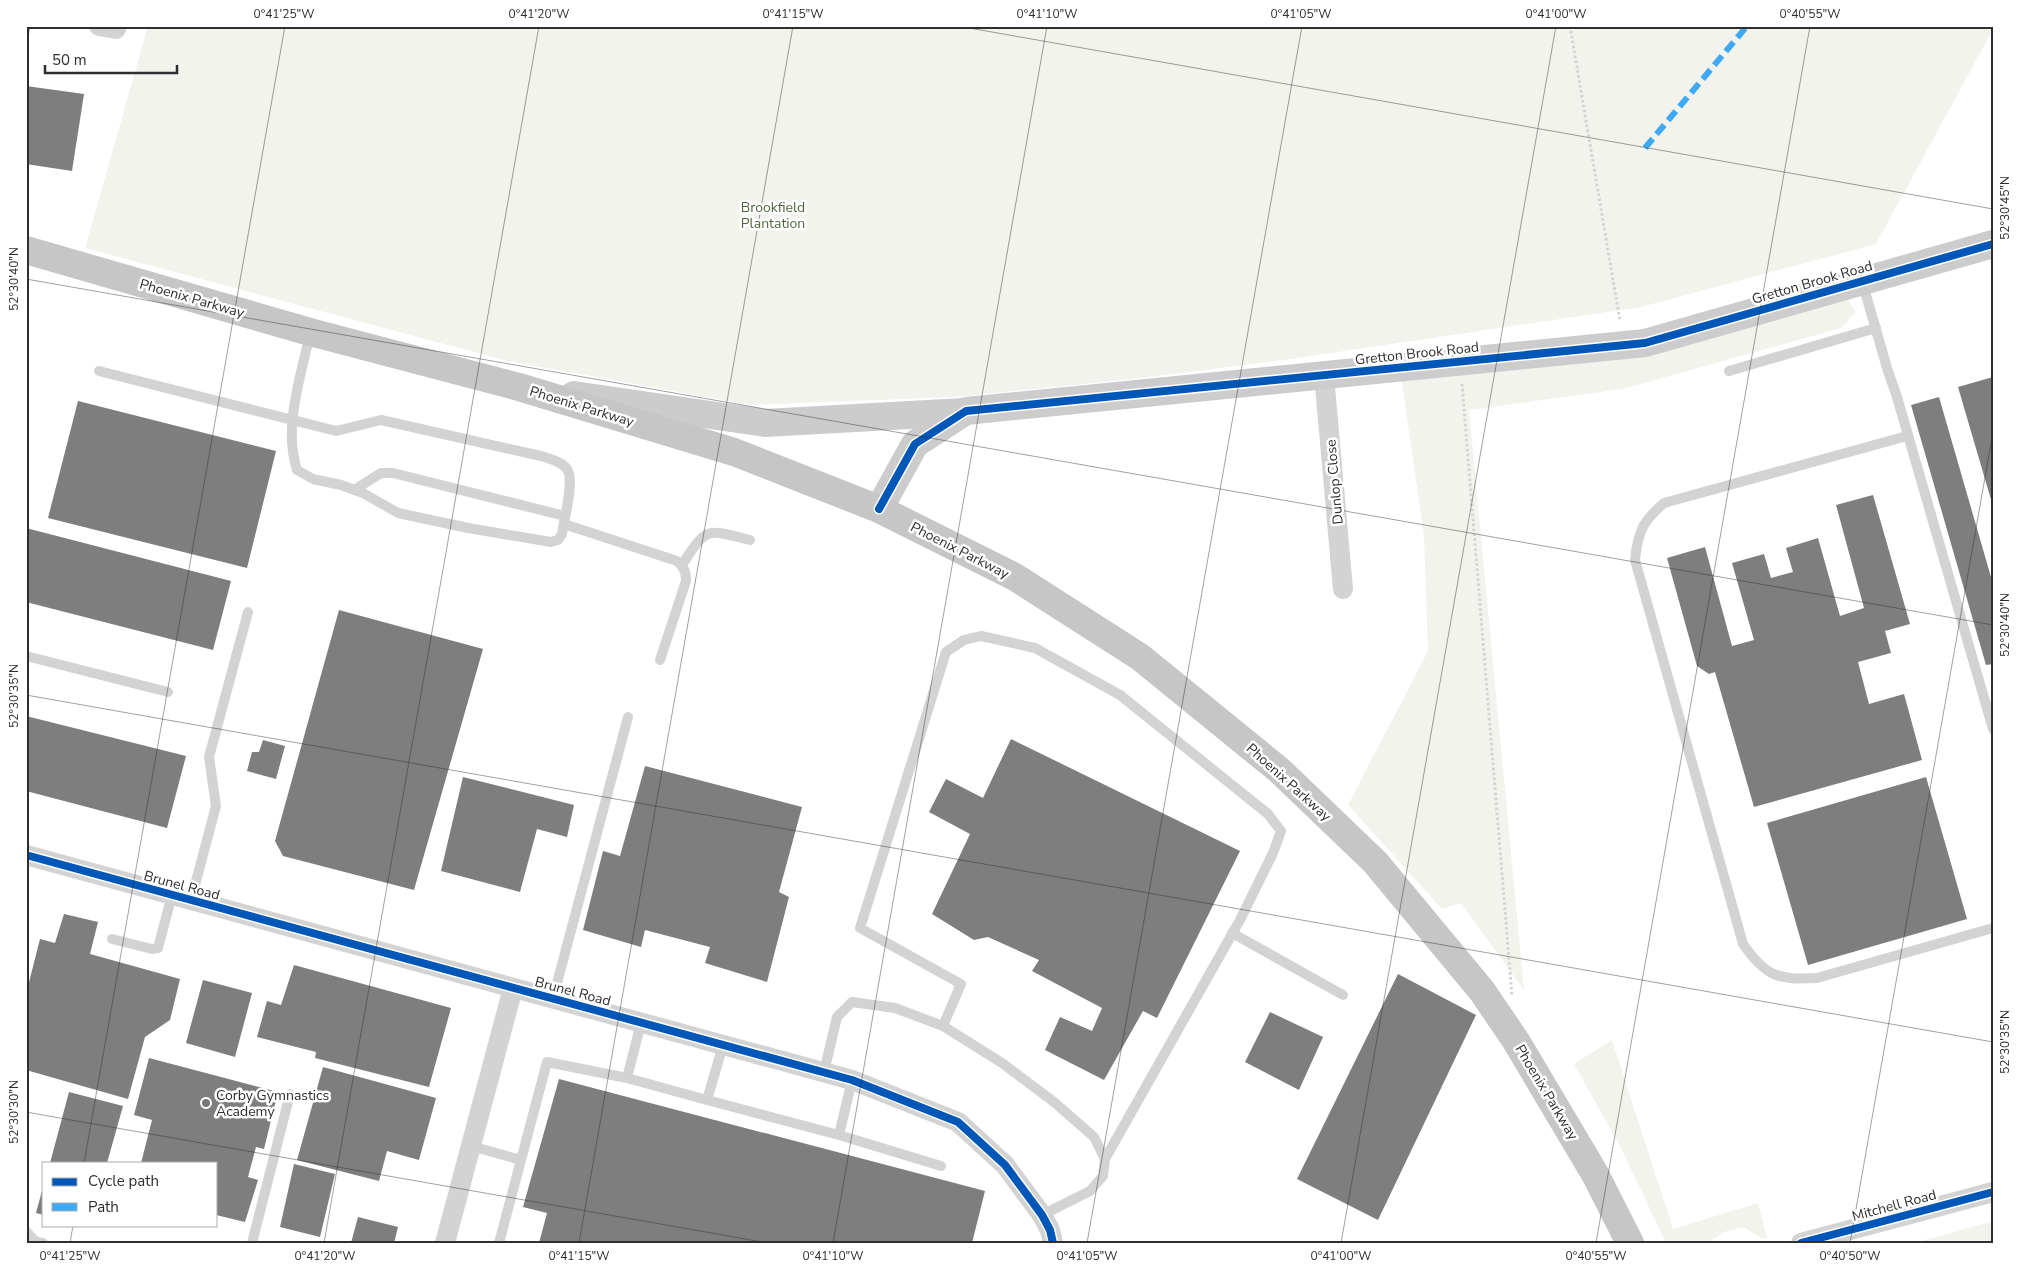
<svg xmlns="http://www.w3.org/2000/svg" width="2019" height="1269" font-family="'Nunito Sans',sans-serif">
	<rect width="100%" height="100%" fill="#fff"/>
	<g fill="#f1f3ec">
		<path d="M148 26H1993V29L1876 244 1641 307 1291 359 1124 380 955 397 750 405 508 361 85 248Z"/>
		<path d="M1846 297 1856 312 1841 328 1623 389 1469 410 1524 990 1461 903 1442 909 1348 805 1428 651 1424 535 1401 377Z"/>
		<path d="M1612 1040 1673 1229 1758 1203 1767 1238H1761L1745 1228H1739L1724 1232 1708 1243H1666L1620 1146 1574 1064Z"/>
		<path d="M1993 1221V1243H1914Z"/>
	</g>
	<g fill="#7e7e7e">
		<path d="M26 86 84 94 72 171 26 164Z"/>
		<path d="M1993 377V503H1992L1958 387Z"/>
		<path d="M1939 397 1993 584V664L1986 665 1911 405Z"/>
		<path d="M78 401 276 451 247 568 48 518Z"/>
		<path d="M1873 495 1910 624 1885 631 1891 653 1858 662 1869 704 1904 694 1922 760 1754 807 1715 672 1709 674 1697 666 1667 558 1705 547 1732 646 1754 640 1732 563 1764 554 1771 578 1793 572 1786 548 1818 538 1840 616 1864 608 1836 505Z"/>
		<path d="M26 528 231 581 213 650 26 602Z"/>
		<path d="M339 610 483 649 414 890 283 856 275 841Z"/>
		<path d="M26 716 186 756 167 828 26 791Z"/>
		<path d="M1011 739 1240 851 1157 1018 1143 1011 1104 1080 1045 1050 1060 1017 1092 1031 1102 1008 1032 971 1039 960 988 937 974 940 932 914 970 834 929 812 946 779 983 798Z"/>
		<path d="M263 740 285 746 276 779 247 771 252 752H259Z"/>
		<path d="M645 766 802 807 779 892 789 897 767 982 705 963 710 947 645 930 641 947 583 930 603 851 620 856Z"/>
		<path d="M463 777 574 805 567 837 537 829 520 892 441 871Z"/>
		<path d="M1926 777 1967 919 1808 965 1767 823Z"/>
		<path d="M64 914 98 922 90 954 180 979 170 1020 145 1037 128 1099 26 1070V994L40 939 55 943Z"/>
		<path d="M294 965 451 1008 429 1087 315 1058 316 1052 257 1037 267 1001 281 1005Z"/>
		<path d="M1398 974 1476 1015 1378 1220 1297 1179Z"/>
		<path d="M203 980 252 993 235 1057 186 1043Z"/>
		<path d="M1270 1012 1323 1037 1299 1090 1245 1062Z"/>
		<path d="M149 1058 278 1092 264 1149 256 1147 248 1177 258 1180 245 1222 216 1215V1163H141L152 1120 134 1115Z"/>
		<path d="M323 1067 436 1098 419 1160 387 1151 379 1181 297 1160Z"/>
		<path d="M559 1079 985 1191 972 1243H539L547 1213 523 1207Z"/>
		<path d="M69 1092 123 1106 107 1163H50Z"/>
		<path d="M294 1164 335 1174 320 1237 280 1227Z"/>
		<path d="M43 1187H44V1215L36 1213Z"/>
		<path d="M358 1217 398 1227 394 1243H351Z"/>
	</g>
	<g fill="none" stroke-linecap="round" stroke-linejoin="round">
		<g stroke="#d3d3d3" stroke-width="3" stroke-dasharray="2.5 2.5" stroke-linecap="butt">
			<path d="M1570 26 1620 321"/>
			<path d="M1462 384 1512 996"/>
		</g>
		<g stroke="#d3d3d3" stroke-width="10">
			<path d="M1862 281 1887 368 1897 397 1993 729"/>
			<path d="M99 371 336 431 381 420 541 456C550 459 564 462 568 471 574 484 564 519 562 534L558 540 551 542 468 528 398 513 363 493 341 485 313 479 297 470C283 426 301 377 310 333"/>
			<path d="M1729 371 1876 328"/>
			<path d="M1907 436 1664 503C1642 522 1638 532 1635 560L1743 944C1766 977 1778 980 1817 978L1993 928"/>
			<path d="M354 490 381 473H393L565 516"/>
			<path d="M564 524 677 561C684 567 686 572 686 581L660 660"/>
			<path d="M682 565C707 526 706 529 750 540"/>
			<path d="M26 656 168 692"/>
			<path d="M191 900 216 806 209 757 248 612"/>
			<path d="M1232 933 1343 995"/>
			<path d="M112 939 152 949 158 948 172 895"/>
			<path d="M553 998 628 717"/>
			<path d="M641 1023 627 1078 707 1100 723 1045"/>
			<path d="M943 1026 961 984 860 928 946 652 964 640 981 636 1035 648 1120 695 1268 814 1281 831 1273 853 1240 920 1105 1159"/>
			<path d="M824 1072 837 1017 852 1002 895 1008 943 1026 1002 1063 1054 1102 1094 1137 1105 1159 1103 1176 1090 1191 1042 1215"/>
			<path d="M707 1100 839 1135 941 1166"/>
			<path d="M839 1135 852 1080"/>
			<path d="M471 1146 521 1160"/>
			<path d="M26 1231 35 1241 43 1243"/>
			<path d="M252 1243 290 1094"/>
			<path d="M499 1243 547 1062 627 1078"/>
		</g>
		<g stroke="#d3d3d3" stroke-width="20">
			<path d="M99 26 116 29"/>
			<path d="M1324 375 1343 589"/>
			<path d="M26 855 852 1080 958 1122 1005 1165 1042 1215 1050 1230 1053 1243"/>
			<path d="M445 1243 513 988"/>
			<path d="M1801 1243 1993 1192"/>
		</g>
		<g stroke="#ccc" stroke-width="28">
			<path d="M574 395 765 423 964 412"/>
			<path d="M879 509 915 444 966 411 1645 343 1993 244"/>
		</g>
		<path stroke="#c6c6c6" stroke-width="28" d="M26 250 310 332 519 387 734 452 879 509 1015 577 1140 657 1279 770 1375 862 1482 991 1516 1041 1595 1174 1630 1243"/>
		<path stroke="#3fa9f5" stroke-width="6" stroke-dasharray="12 6" stroke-linecap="butt" d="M1645 148 1747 26"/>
		<g stroke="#fff" stroke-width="11">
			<g id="cycleway">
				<path d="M879 509 915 444 966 411 1645 343 1993 244"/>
				<path d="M26 855 852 1080 958 1122 1005 1165 1042 1215 1050 1230 1053 1243"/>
				<path d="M1801 1243 1993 1192"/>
			</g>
		</g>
		<use href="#cycleway" stroke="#0057b8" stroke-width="8"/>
	</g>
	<path fill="none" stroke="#2e2e2e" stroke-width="1" stroke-opacity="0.45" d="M958 26 1993 209M26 49 30 26M26 279 1993 625M26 695 1993 1042M26 1112 768 1243M84 1163 285 26M70 1243 73 1225M324 1243 539 26M579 1243 793 26M833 1243 1047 26M1087 1243 1302 26M1341 1243 1556 26M1596 1243 1810 26M1850 1243 1993 432"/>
	<circle fill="#777" stroke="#fff" stroke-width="2" cx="206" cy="1103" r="5"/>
	<g text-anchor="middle" stroke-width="5" stroke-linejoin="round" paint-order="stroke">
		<g font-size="14" fill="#53673f" stroke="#fff">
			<text x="773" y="212">Brookfield<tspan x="773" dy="16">Plantation</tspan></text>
		</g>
		<g font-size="14" fill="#2e2e2e" stroke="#fff">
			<text transform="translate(1812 282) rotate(-16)" y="5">Gretton Brook Road</text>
			<text transform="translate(192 298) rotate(16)" y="5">Phoenix Parkway</text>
			<text transform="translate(1417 353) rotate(-6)" y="5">Gretton Brook Road</text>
			<text transform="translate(582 406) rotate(17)" y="5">Phoenix Parkway</text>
			<text transform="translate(1334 482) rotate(-95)" y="5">Dunlop Close</text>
			<text transform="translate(960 550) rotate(27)" y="5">Phoenix Parkway</text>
			<text transform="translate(1289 782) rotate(42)" y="5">Phoenix Parkway</text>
			<text transform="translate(182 885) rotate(15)" y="5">Brunel Road</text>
			<text transform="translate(573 991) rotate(15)" y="5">Brunel Road</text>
			<text transform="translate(1547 1092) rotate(59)" y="5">Phoenix Parkway</text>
			<text transform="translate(1894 1205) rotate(-15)" y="5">Mitchell Road</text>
		</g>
		<g font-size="14" fill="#2e2e2e" stroke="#fff" text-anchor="start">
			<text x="216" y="1100">Corby Gymnastics<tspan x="216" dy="16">Academy</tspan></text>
		</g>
	</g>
	<rect width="2019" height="1269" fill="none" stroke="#ffffff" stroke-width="55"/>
	<rect x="42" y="1162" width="175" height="65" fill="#ffffff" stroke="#ababab"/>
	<rect x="52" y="1178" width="25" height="8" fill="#0057b8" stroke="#ababab"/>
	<text x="88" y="1186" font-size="15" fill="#2e2e2e">Cycle path</text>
	<rect x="52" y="1203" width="25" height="8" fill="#3fa9f5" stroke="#ababab"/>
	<text x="88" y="1212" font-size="15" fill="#2e2e2e">Path</text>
	<path d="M45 65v8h132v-8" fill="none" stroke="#2e2e2e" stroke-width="2.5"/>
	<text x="52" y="65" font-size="15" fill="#2e2e2e" stroke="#ffffff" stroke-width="4" paint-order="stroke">50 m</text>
	<rect x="28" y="28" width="1964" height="1214" fill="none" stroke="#2e2e2e" stroke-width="2"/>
	<g font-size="12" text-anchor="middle" fill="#2e2e2e">
		<text x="284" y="18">0°41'25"W</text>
		<text x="539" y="18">0°41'20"W</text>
		<text x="793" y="18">0°41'15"W</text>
		<text x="1047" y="18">0°41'10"W</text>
		<text x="1301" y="18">0°41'05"W</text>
		<text x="1556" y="18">0°41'00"W</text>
		<text x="1810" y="18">0°40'55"W</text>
		<text transform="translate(2005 208) rotate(-90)" y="4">52°30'45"N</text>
		<text transform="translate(14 279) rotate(-90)" y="4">52°30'40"N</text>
		<text transform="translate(2005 625) rotate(-90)" y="4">52°30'40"N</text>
		<text transform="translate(14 696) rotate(-90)" y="4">52°30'35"N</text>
		<text transform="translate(2005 1042) rotate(-90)" y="4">52°30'35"N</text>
		<text transform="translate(14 1112) rotate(-90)" y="4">52°30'30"N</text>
		<text x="70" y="1260">0°41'25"W</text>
		<text x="325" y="1260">0°41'20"W</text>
		<text x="579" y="1260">0°41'15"W</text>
		<text x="833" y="1260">0°41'10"W</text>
		<text x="1087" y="1260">0°41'05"W</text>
		<text x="1341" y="1260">0°41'00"W</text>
		<text x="1596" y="1260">0°40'55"W</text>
		<text x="1850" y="1260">0°40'50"W</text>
	</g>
</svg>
